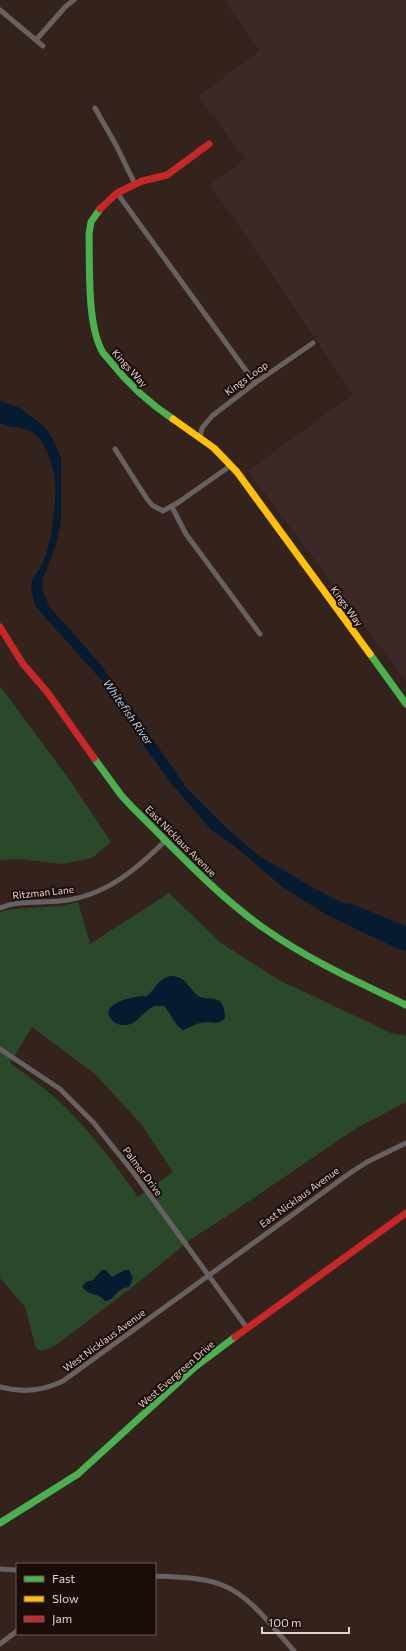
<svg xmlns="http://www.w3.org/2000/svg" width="406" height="1651" font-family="Commissioner,sans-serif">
	<rect width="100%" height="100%" fill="#33231c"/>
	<path fill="#3c2827" d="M224 0H406V681L248 471 353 394 210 184 245 159 198 96 260 51Z"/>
	<g fill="#29492a" fill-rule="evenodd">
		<path d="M0 686 71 782 111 842 92 858 62 864 20 859 0 860Z"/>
		<path d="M169 893 221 943 279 980 391 1033 406 1036V1102L355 1129 227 1216 191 1239 139 1282 56 1345 42 1351 36 1348 25 1307 0 1278V912L13 909 62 906 78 902 90 944ZM32 1027 95 1074 142 1125 173 1172 138 1197C117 1167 96 1139 71 1113 53 1094 31 1078 10 1063Z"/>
	</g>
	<g fill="#061b2f">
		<path d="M0 401 20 408 45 427 54 441 61 458V523L56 545 43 579 42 589 49 606 101 665 186 787 226 828 258 855 315 889 343 903 352 904 406 926V951L398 949 327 915 284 888 232 844 211 830 170 782 142 743 126 714 104 683 36 607C24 574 38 580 46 554 52 537 57 499 55 481 54 468 45 441 35 434 24 426 11 429 0 423Z"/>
		<path d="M172 976C186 977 188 987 197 995 208 1004 224 989 225 1018 217 1027 210 1020 201 1023 194 1024 189 1028 183 1030 173 1024 172 1014 164 1006 161 1006 158 1006 155 1006 143 1010 137 1026 124 1025 119 1025 114 1023 111 1019 98 1003 137 995 147 996 156 988 159 977 172 976Z"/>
		<path d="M102 1270H106L112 1277 125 1270H129L133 1278 129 1287C115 1289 117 1299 105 1301 97 1291 88 1297 82 1286L86 1282 93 1280Z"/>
	</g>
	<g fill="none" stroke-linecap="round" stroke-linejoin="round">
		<g stroke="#686161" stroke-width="5">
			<path d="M0 10 43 46"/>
			<path d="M36 40 66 6 74 0"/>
			<path d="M95 108 116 145 135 184"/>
			<path d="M117 193 255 383"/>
			<path d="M200 438 202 428 212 416 255 383 313 343"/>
			<path d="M115 449 147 499 152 505 163 511 179 502 230 466"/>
			<path d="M172 507 186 534 260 634"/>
			<path d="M0 908C19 900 40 903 60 901 104 897 136 870 166 840"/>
			<path d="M0 1049 60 1089 93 1122 133 1172 247 1328"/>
			<path d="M0 1387C22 1393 43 1391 63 1381L350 1173 367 1162 406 1143"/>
			<path d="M0 1569 17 1570"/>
			<path d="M155 1576C178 1577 201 1577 222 1585 250 1595 274 1629 294 1651"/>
			<path d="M0 1644 17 1631"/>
		</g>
		<g stroke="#4caf50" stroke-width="7">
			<path d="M100 209 91 222 89 234C90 266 87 321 101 349 103 354 107 357 110 361 128 384 149 403 173 419"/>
			<path d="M370 654 406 704"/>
			<path d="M94 758 121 795 131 806C174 848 215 894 265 929 309 960 358 982 406 1005"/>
			<path d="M0 1523 78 1474 195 1367 235 1337"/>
		</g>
		<path stroke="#ffc107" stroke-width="7" d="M173 419 214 448 237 472 370 654"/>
		<g stroke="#c62828" stroke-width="7">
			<path d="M100 209 117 193 142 181 167 175 209 144"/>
			<path d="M0 627 23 664 48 693 94 758"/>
			<path d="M235 1337 406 1213"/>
		</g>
	</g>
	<g text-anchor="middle" stroke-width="4" stroke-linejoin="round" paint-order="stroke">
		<g font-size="10" fill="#e5d1c9" stroke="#1a0d08">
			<text transform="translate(130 368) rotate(48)" y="4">Kings Way</text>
			<text transform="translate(246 378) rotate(-36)" y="4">Kings Loop</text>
			<text transform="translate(347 606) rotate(54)" y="4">Kings Way</text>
			<text transform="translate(181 841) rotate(45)" y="4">East Nicklaus Avenue</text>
			<text transform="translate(43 892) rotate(-6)" y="4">Ritzman Lane</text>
			<text transform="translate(143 1171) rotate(53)" y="4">Palmer Drive</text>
			<text transform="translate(299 1197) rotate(-36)" y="4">East Nicklaus Avenue</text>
			<text transform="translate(104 1340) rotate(-36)" y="4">West Nicklaus Avenue</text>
			<text transform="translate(176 1374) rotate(-41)" y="4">West Evergreen Drive</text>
		</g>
		<g font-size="11" font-style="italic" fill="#abd4fe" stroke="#1a0d08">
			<text transform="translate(128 712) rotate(55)" y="4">Whitefish River</text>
		</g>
	</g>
	<rect x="16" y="1563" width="140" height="72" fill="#1a0d08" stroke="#6b5b55"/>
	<rect x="24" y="1576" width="20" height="6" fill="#4caf50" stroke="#6b5b55"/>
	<text x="52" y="1583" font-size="12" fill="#e5d1c9">Fast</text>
	<rect x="24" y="1596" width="20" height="6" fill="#ffc107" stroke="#6b5b55"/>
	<text x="52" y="1603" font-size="12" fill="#e5d1c9">Slow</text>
	<rect x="24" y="1616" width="20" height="6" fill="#c62828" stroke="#6b5b55"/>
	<text x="52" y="1623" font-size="12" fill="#e5d1c9">Jam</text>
	<path d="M262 1627v6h87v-6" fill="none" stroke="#e5d1c9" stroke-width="2"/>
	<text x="268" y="1627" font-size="12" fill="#e5d1c9" stroke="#1a0d08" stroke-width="3" paint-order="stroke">100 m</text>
</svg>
